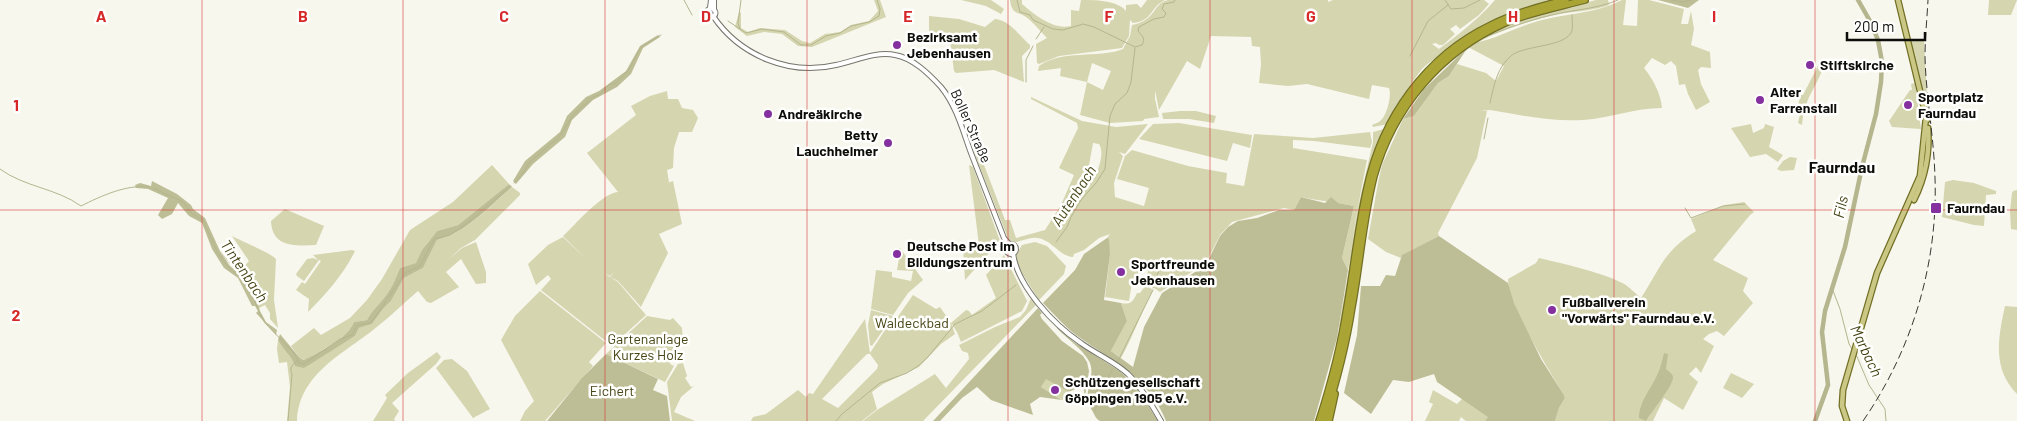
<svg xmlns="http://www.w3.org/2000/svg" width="2017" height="421" font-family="Barlow,sans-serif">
	<rect width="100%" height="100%" fill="#f7f7ee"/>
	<g fill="#d5d5af" fill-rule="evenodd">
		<path d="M874 0H880L886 17 812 47 798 46 782 34 764 32 747 36 735 27 739 12 741 13V28L748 32 760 28 785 30 802 41 810 43 825 34 840 32 851 25 869 21 878 11Z"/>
		<path d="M961 0H991L1004 9 1001 14 986 6Z"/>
		<path d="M1010 0H1022V4C1035 15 1053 30 1071 26V10L1079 11 1081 0C1095 0 1117 0 1126 11V5L1137 4 1141 8 1147 0H1165C1150 7 1153 21 1133 23L1130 20 1129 36 1122 48 1059 56 1039 64 1037 63 1036 44 1047 38C1040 31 1033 22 1026 17 1017 11 1012 15 1010 0Z"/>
		<path d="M1168 0H1328V2L1333 0H1484L1489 4 1479 15 1460 29 1456 25 1450 29 1455 34 1443 45H1439L1436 43 1432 44 1439 49 1425 59C1450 41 1475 23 1495 0H1554C1511 11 1479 25 1444 52 1436 58 1429 62 1422 69 1409 85 1399 106 1388 124L1373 127 1372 125C1374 124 1377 123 1379 122 1387 117 1392 95 1389 88L1372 85 1369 99 1307 84 1288 86 1259 83 1261 65 1260 47 1252 46 1251 37 1211 36 1200 69 1187 61 1159 110 1155 90V99L1159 117 1144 119 1143 121 1110 123 1080 115 1087 82 1060 76 1061 68 1038 71 1039 66C1063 49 1097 59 1123 49L1130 36 1132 25C1157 20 1152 4 1168 0ZM1092 63 1111 71 1103 90 1087 82Z"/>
		<path d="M1596 0H1608L1609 5C1592 11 1576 11 1559 14 1532 20 1503 29 1478 42 1495 39 1515 28 1532 23 1562 13 1593 15 1622 0H1626L1623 25 1637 26 1638 0H1649L1684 9 1681 24H1688L1691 11 1694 29 1691 45 1710 52 1711 68 1701 67 1698 70 1701 84 1710 102 1696 110 1688 94 1685 84 1679 85 1676 66 1671 61 1665 65 1652 58 1644 68C1653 79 1661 94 1662 108 1635 108 1611 118 1583 120 1552 122 1520 115 1490 110L1480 111H1487L1477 158 1438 233 1439 236 1403 255 1401 258 1386 252 1368 239 1378 183 1382 165 1403 119 1414 116 1438 83 1449 76 1457 64 1486 73 1496 81 1504 66 1468 47C1506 20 1552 12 1596 0Z"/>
		<path d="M1989 0H2017L2011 15H1988Z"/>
		<path d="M929 16 959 19 985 27 995 19C1009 20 1020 36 1030 45V48L1022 56 1024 82 994 70 956 73 954 71 949 33 929 35Z"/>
		<path d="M1911 41H1924L1928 113Z"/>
		<path d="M1819 64 1823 65C1823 75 1809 93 1806 106H1804L1802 125 1798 123 1802 105 1798 104 1801 95H1803Z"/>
		<path d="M1915 83 1921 129 1892 127 1889 121 1910 90H1912L1911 84Z"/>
		<path d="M667 91 668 99H678L682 108 693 110 698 118 692 132H679L674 148 673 168 667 170 669 182 667 183 673 181 682 224 659 234 668 253 641 307 618 281 610 277 614 272 610 276 605 274 618 282 646 315 612 346 541 290 551 279 548 275 536 285 528 264 548 245 563 237 588 261 563 236C575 225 602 193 618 192L587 153 636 115 631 106 650 96Z"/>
		<path d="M1031 97 1082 121 1116 127 1148 124 1125 154 1119 152 1123 156 1114 183 1115 197 1144 206 1149 188 1117 179 1125 156 1132 150 1188 166 1227 173 1226 183 1244 186 1254 134 1313 138 1370 132 1372 142 1370 148 1314 141 1293 140V148L1367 160 1356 217 1351 256 1357 212 1373 142V132L1384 129C1357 191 1352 261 1341 327L1339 326 1351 256 1348 270 1342 258 1354 206C1336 202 1319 201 1301 197L1294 210 1284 208 1232 222 1220 235 1206 263 1160 292 1145 282 1148 271 1143 269 1144 264H1141L1136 282H1132L1129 301 1105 297 1110 255 1107 238 1110 234 1099 238 1084 250 1074 254 1073 257C1059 256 1051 239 1037 238 1028 237 1021 242 1012 243L1009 241 972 147 981 157 1005 220H1010L1016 238 1045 230 1061 205 1074 175 1059 168 1078 128 1077 123 1031 99ZM1093 143 1099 144C1104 152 1100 165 1096 174L1088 171Z"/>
		<path d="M1180 111H1196L1216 116 1214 123 1189 119H1163L1162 113Z"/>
		<path d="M1179 123 1252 135 1250 148 1233 143 1227 161 1139 139 1153 124Z"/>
		<path d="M1751 124 1753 133 1764 128 1765 124 1774 127 1769 147 1783 155 1778 162 1766 154 1750 157 1731 128Z"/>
		<path d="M1790 157 1797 158 1794 170 1781 171 1777 169 1783 161Z"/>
		<path d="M492 165 509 184 458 225 437 231 422 250 417 263 400 268C396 277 393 286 387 294 380 304 372 310 367 320L354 322C346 340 321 350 305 360L300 358 291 346 314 328 321 335 350 318 367 300 382 279 410 230 453 202Z"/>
		<path d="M969 165 973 167 1000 241 965 280 963 248 979 245Z"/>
		<path d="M1953 180 1974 183 1996 191V194L1986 195 1984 226 1974 225 1942 217 1945 182Z"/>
		<path d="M512 187 520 193V195L475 240 461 248 447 261 462 248 476 242 486 272V283L476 284 461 259 446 272 459 287 431 303 427 302 418 291C405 302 392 315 378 326 346 353 299 372 297 421H287L290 387 287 362 279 363 277 349 278 340C283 350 291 355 295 366L333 349 355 336 359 328 372 324 383 309 391 301 404 278 423 268 437 240C467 232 490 207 512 187Z"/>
		<path d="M2017 190V230L2011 229 2010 211 2012 193 2013 191Z"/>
		<path d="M1744 202 1754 212 1750 215 1713 260 1748 278 1743 291 1753 303 1724 336 1717 331 1709 334 1703 339 1714 346 1701 373 1696 367 1689 374 1698 382 1683 410 1664 398 1653 421H1555L1559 408 1565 398 1564 395C1550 372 1507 303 1508 279L1536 263 1539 258C1561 263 1608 274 1626 285 1631 289 1636 294 1641 298 1661 267 1663 252 1696 231L1691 219 1725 205Z"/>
		<path d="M285 209 324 226 316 245C296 246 272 248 271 221Z"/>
		<path d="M232 236C241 241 271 253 276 259L274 300 278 328 270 319V313L265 305 259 308C251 278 236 275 220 251L232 264 241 270 249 261Z"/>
		<path d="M1035 242 1047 246 1066 266 1064 274 1039 300 1018 267 1016 255 1022 245Z"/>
		<path d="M900 248 923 280 908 293 893 315 871 309 876 270 892 272V277L911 281 913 271 897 270 900 253 897 252 898 249Z"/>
		<path d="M352 250 355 251C344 274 326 294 308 312L309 299 296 290 302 282 305 284 321 261 319 260 304 281 297 276 296 274 307 259 313 258 318 260 313 255Z"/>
		<path d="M1004 255 1027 301 1022 311 961 342 957 332 951 323 955 334 941 344 919 367 883 384 872 392 877 409 862 421H751L753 417 766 414 798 390 806 397 809 393 813 394 865 319 870 353 887 327 890 328 913 295 936 309 940 307 951 323 966 310 969 311 972 315 996 298 986 275ZM867 354H870L878 365 877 369 838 408 822 399Z"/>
		<path d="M1146 285 1153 290C1141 313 1133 336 1121 358L1111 351 1127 321 1121 303C1130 305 1133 302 1137 293H1140Z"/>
		<path d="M540 291 606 343 589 362 593 366 545 421H520L525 411 534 401 501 340 515 316Z"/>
		<path d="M1031 298 1036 305 923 421H863L877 410 935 374 946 388 969 359 968 353 962 351 959 345 995 327 1020 317 1026 310Z"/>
		<path d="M2005 306 2017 307V394C1992 369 1998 338 2005 306Z"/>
		<path d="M871 310 893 316 872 346 870 345 868 325Z"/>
		<path d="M647 316 670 320 673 318 682 328 683 343 676 339 672 346 674 348 670 356 673 358 670 364 674 366 665 382 606 354Z"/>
		<path d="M437 352 441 357 436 364 392 403 399 411 394 419 395 421H373L387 398 385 395 408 373Z"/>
		<path d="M452 359 467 371 490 409 473 418 436 368 444 360Z"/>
		<path d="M683 363 687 376 685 378 691 387 694 386 681 397 674 412 695 421H672L667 382 678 364Z"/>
		<path d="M1731 373 1754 384 1742 398 1723 388Z"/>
		<path d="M1046 378 1076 396 1071 405 1041 387Z"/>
		<path d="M1433 390 1457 404 1463 398 1489 417 1485 421H1466L1461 417 1459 421H1425L1433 404 1439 407 1429 402Z"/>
	</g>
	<g fill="#bebe96">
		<path d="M1658 0H1699L1688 8Z"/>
		<path d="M658 35 660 37 643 48 631 74 617 87 593 100 572 120 565 137 533 164 516 184 513 181 525 161 560 132 567 116 586 97 599 91 626 71 640 46Z"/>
		<path d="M1468 47 1449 76 1438 83 1414 116 1403 119 1424 89Z"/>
		<path d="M152 181 177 194 191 205 193 209 205 218 220 251 230 266 243 276 255 293 260 311 266 322 277 330 276 335 256 313 258 311 255 306H252L238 278 224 268 212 249 202 223 189 216 178 203 172 214 162 219 158 215 168 198 148 189 136 188 135 185 140 183 151 186Z"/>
		<path d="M509 184 512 187C489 207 467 232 437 240L423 268 404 278 391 301 383 309 372 324 359 328 355 336 304 368 295 366C291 355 283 350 278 340L280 334 300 358 304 360C321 351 346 340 354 322L367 320C372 310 380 304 387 294 393 286 396 277 400 268L416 263 422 250 437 231 458 225Z"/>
		<path d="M1301 197 1325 203 1331 197 1338 203 1354 206 1342 258 1348 270 1337 338 1314 421H1166C1150 379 1111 360 1076 335 1064 326 1054 314 1043 303L1075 270 1084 254 1107 238 1109 239 1110 255 1104 300 1121 303 1127 321 1111 351 1133 367 1144 327 1162 293 1206 265 1220 236 1228 227 1238 221 1257 218 1279 210H1294Z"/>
		<path d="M1439 236 1508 283 1514 303 1541 359 1564 395 1565 398 1559 408 1555 421H1485L1488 417 1437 382 1434 374 1409 382 1393 380 1371 414 1344 393 1357 335 1361 286H1380L1386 275 1395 276 1402 255Z"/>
		<path d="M1038 308 1042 313 1040 315 1042 319 1062 341 1083 356 1087 362 1089 371 1085 397 1083 385 1069 392 1046 379 1041 387 1062 400 1040 397 1030 404 1033 415 991 400 977 387 962 398 940 421H933Z"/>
		<path d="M1057 328 1060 329 1074 342 1120 371 1137 388 1158 421H1100C1096 419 1095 416 1093 412 1080 391 1096 381 1090 363 1085 351 1066 338 1057 328Z"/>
		<path d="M1664 353 1668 354 1666 369C1668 371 1673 374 1673 377 1674 385 1651 412 1646 421L1639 418C1639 401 1652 388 1658 373 1661 367 1662 360 1664 353Z"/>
		<path d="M606 354 658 379 653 390 667 396 670 421H547L582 378Z"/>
	</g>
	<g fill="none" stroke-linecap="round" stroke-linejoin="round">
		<g stroke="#b5b58e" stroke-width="1">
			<path d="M684 0 692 15"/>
			<path d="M1017 0 1020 12 1030 15 1033 20 1053 29 1063 30 1083 24 1094 27 1135 47 1142 45C1146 38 1142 36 1138 31L1139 27 1154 19 1164 17 1166 13 1162 9 1164 4 1174 2 1175 0"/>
			<path d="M1445 0 1451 9 1464 8 1480 0"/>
			<path d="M1672 0 1683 2 1691 0"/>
			<path d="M728 21 746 33 762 29 784 32 801 45H811L826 36 840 33 851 26 869 22 879 16 880 9 877 0"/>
			<path d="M740 29 738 23 741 0"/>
			<path d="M1490 35C1513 26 1536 18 1561 13 1581 9 1599 8 1618 0"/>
			<path d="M1036 39 1044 27"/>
			<path d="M1410 56 1428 21 1448 5"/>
			<path d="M1026 82V60L1033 46"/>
			<path d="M1490 103C1494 85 1497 67 1512 55 1526 45 1566 47 1572 31 1573 26 1572 20 1572 15"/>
			<path d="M1484 139 1488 118"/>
			<path d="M0 169C24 187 56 188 81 206 101 196 127 184 149 187"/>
			<path d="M514 183 524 172 529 163 559 137 574 114 593 97 599 95 610 84H615L630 68 638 52 642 46 661 35"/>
			<path d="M153 188 183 202 191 213 203 220 217 252 229 268 241 278 252 294 259 312 265 323 294 353 299 363 304 364 340 339 352 335 357 325 371 323 405 273 420 266 434 239 450 235 466 224 511 186"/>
			<path d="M1685 208 1691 218 1723 206 1745 204"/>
			<path d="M1056 242 1067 227 1071 217 1081 200 1096 183 1105 169 1110 116 1115 104 1127 93 1131 82 1135 48"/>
			<path d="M1153 288 1161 264"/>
			<path d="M1832 288 1840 309 1849 344 1852 349"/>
			<path d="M1855 352 1869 385 1885 409 1886 421"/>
			<path d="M1118 361 1153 290"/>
			<path d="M1095 411 1104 385 1112 370"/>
			<path d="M288 421 292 374C289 368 292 364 298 361"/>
			<path d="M836 421 842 414 880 383 907 373 918 366 927 358 955 324 982 311 1016 285"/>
		</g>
		<path stroke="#b5b58e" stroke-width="4.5" d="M1815 421 1828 385 1822 332 1825 311 1845 247 1862 167 1876 114 1881 82 1882 62 1878 40 1870 21 1858 0"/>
		<g stroke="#76766e" stroke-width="6">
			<g id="secondary">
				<path d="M714 0V10"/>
				<path d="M710 8 711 0"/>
				<circle cx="711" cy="13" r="4.5"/>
				<path d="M713 16C740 56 790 76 836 65 855 61 876 51 895 55 913 58 929 74 941 87 956 105 963 131 971 153 982 181 993 209 1004 238L1009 244"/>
				<circle cx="1011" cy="249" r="5"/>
				<path d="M1013 253C1017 286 1054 325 1081 343 1096 354 1114 361 1128 374 1142 388 1152 405 1161 421"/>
			</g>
		</g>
		<g stroke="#726f25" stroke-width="7">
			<g id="primary">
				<path d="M1898 0 1927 120"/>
				<path d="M1914 200C1926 176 1930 154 1928 128"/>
				<path d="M1847 421 1842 406 1843 390 1877 273 1920 176 1926 117"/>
			</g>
		</g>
		<g stroke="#726f25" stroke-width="8">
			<g id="highway">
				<path d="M1319 421C1331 384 1341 346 1347 307 1354 268 1358 227 1367 188 1382 118 1426 56 1491 25 1515 13 1540 6 1566 0"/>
				<path d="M1324 421C1336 384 1346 346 1352 307 1360 264 1363 219 1374 176 1393 108 1440 52 1505 23 1531 12 1559 7 1585 0"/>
				<path d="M1329 421 1335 394"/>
			</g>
		</g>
		<use href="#secondary" stroke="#fff" stroke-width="4"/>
		<use href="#primary" stroke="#cbc885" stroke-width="4.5"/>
		<use href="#highway" stroke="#a9a434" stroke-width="5.5"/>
		<path stroke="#373733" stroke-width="1" stroke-dasharray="8 4" stroke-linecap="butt" d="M1863 421C1912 350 1938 264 1935 178 1934 137 1926 97 1925 57 1925 38 1927 19 1928 0"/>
	</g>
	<path fill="none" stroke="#d62828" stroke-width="1" stroke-opacity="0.55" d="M202 0V421M403 0V421M605 0V421M807 0V421M1008 0V421M1210 0V421M1412 0V421M1614 0V421M1815 0V421M0 210H2017"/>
	<g fill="#84309f" stroke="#fffffe" stroke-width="2">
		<circle cx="897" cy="45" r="5"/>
		<circle cx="1810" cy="65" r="5"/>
		<circle cx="1760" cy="100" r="5"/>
		<circle cx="1908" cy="105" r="5"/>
		<circle cx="768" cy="114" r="5"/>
		<circle cx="888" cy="143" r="5"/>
		<rect x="1930" y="202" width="12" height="12" rx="2.5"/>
		<circle cx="897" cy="254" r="5"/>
		<circle cx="1121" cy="272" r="5"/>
		<circle cx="1552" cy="310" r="5"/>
		<circle cx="1055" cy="390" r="5"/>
	</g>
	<g text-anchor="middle" stroke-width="5" stroke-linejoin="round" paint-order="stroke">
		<g font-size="14" font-weight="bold" fill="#0d0d0a" stroke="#fffffe" text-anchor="start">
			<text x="907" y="42">Bezirksamt<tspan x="907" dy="16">Jebenhausen</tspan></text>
			<text x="1820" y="70">Stiftskirche</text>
			<text x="1770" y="97">Alter<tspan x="1770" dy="16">Farrenstall</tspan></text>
			<text x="1918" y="102">Sportplatz<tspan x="1918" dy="16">Faurndau</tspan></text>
			<text x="778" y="119">Andreäkirche</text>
			<text x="878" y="140" text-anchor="end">Betty<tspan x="878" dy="16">Lauchheimer</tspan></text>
			<text x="1947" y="213">Faurndau</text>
			<text x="907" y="251">Deutsche Post im<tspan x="907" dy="16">Bildungszentrum</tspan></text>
			<text x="1131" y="269">Sportfreunde<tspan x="1131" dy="16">Jebenhausen</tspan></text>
			<text x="1562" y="307">Fußballverein<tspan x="1562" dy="16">"Vorwärts" Faurndau e.V.</tspan></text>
			<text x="1065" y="387">Schützengesellschaft<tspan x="1065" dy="16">Göppingen 1905 e.V.</tspan></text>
		</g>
		<g font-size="14" fill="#0d0d0a" stroke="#fffffe">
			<text transform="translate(971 126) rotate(66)" y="5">Boller Straße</text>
		</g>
		<g font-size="14" fill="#464414" stroke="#fffffe">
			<text x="912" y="328">Waldeckbad</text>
			<text x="648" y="344">Gartenanlage<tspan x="648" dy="16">Kurzes Holz</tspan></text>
			<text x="612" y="396">Eichert</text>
		</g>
		<g font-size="15" font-style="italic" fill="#464415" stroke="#fffffe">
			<text transform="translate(1074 196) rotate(-57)" y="5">Autenbach</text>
			<text transform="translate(1841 207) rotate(-78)" y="5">Fils</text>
			<text transform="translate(244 271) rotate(56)" y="5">Tintenbach</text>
			<text transform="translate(1866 351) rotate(65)" y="5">Marbach</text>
		</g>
		<g font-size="16" font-weight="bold" fill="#0d0d0a" stroke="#fffffe">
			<text x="1842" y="173">Faurndau</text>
		</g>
	</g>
	<g font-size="16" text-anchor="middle" font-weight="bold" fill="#d62828" stroke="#fffffe" stroke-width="5" stroke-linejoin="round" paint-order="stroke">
		<text x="101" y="22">A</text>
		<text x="303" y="22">B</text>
		<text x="504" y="22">C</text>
		<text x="706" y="22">D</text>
		<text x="908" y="22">E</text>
		<text x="1109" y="22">F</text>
		<text x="1311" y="22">G</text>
		<text x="1513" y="22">H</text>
		<text x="1714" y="22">I</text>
		<text x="16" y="111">1</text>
		<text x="16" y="321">2</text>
	</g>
	<path d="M1847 32v8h78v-8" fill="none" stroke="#0d0d0a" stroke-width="2.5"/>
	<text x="1854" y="32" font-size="15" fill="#0d0d0a" stroke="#fffffe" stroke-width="4" paint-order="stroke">200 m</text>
</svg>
